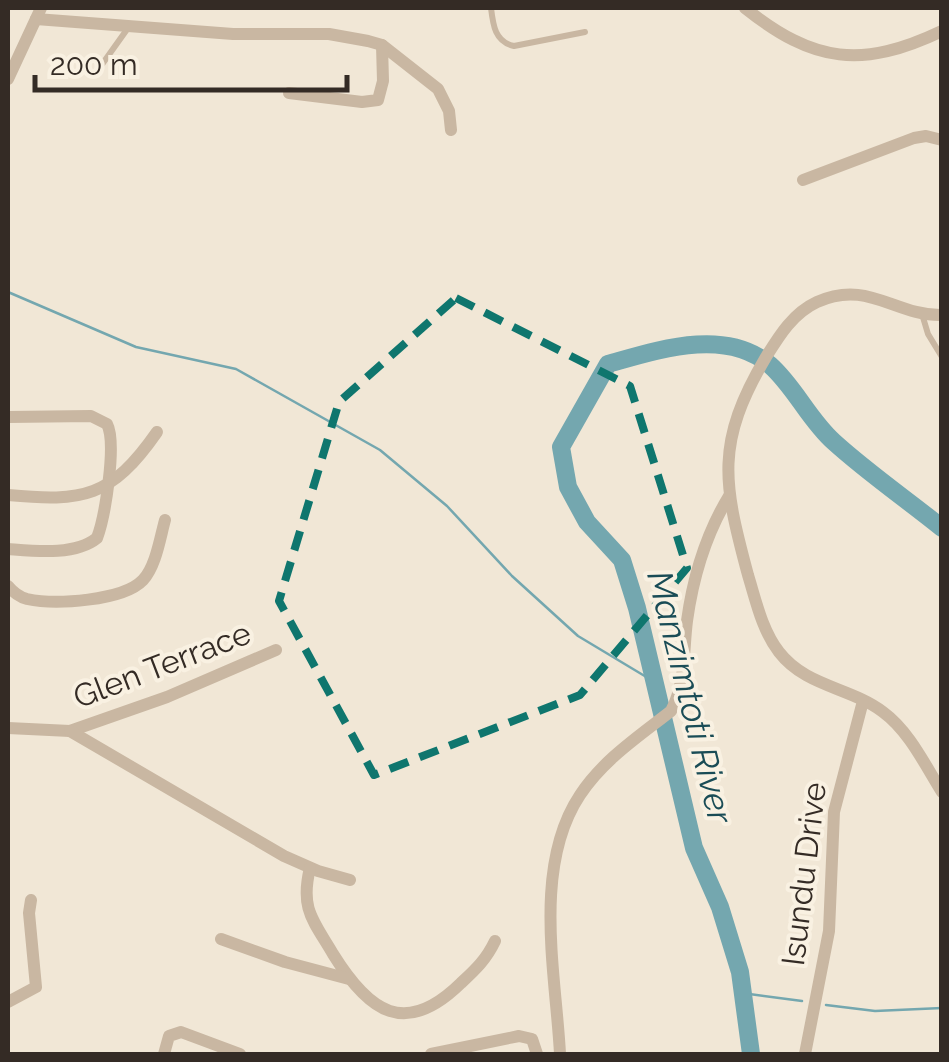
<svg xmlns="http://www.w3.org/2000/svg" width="949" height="1062" font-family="Raleway,sans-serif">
	<rect width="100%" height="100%" fill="#f1e7d6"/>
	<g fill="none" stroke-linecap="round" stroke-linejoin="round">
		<g stroke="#74a7af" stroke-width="2.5">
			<path d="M8 292 136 347 236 369 380 450 447 506 512 576 578 636 653 681"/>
			<path d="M742 993 802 1001"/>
			<path d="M826 1005 875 1011 942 1008"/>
		</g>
		<path stroke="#74a7af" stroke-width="18" d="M751 1054 740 972 720 907 694 848 637 608 622 560 587 522 568 487 561 447 608 364C658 350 725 327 770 365 795 387 809 420 834 442 867 472 906 499 942 528"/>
		<g stroke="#c9b7a2" stroke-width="6">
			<path d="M491 8C493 25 495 42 514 46L585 32"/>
			<path d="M98 70 128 28"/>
			<path d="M922 314 928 334 942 357"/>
		</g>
		<g stroke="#c9b7a2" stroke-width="12">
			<path d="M745 8C814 63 862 69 942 31"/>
			<path d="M36 19 233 34H329L368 41 382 45 438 89 449 111 451 130"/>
			<path d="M8 79 41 8"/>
			<path d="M289 93 362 102 378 100 383 81 382 45"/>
			<path d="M803 180 914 138 926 136 942 140"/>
			<path d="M942 315C895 316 868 279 817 302 793 313 779 336 766 357 715 443 723 482 748 575 756 601 762 630 779 652 806 687 850 687 883 712 909 731 925 765 942 792"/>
			<path d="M8 417 91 416 107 424C117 443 105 517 97 538 75 556 34 551 8 549"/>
			<path d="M8 495C83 502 111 498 157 432"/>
			<path d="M8 586C13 592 19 597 27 599 55 605 123 601 143 580 156 566 160 538 165 520"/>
			<path d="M8 728 70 731 167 697 276 650"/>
			<path d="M70 731 284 856 318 871 350 880"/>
			<path d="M310 868C300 909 313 920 333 954 369 1012 405 1038 461 983 475 970 486 960 495 941"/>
			<path d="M221 939 285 962 349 979"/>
			<path d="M8 1002 36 987 29 913 31 900"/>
			<path d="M164 1054 169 1036 181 1032 240 1054"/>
			<path d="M431 1054 519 1036 532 1039 537 1054"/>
			<path d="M560 1054C556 975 532 867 580 795 603 760 638 737 671 711 686 682 683 652 687 621 693 577 706 534 729 496"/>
			<path d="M805 1054 829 931 834 812 863 701"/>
		</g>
	</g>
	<path fill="none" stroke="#0f766e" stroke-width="8" stroke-dasharray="20 12" stroke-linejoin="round" d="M456 298 630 386 687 568 580 695 374 775 279 601 339 402Z"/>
	<g text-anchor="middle" stroke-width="8" stroke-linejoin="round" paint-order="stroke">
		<g font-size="32" fill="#342b25" stroke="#f9f1e2">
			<text transform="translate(162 665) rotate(-21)" y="11">Glen Terrace</text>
			<text transform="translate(804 874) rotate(-83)" y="11">Isundu Drive</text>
		</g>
		<g font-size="35" font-style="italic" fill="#1a4c56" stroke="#f9f1e2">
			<text transform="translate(690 697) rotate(76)" y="12">Manzimtoti River</text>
		</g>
	</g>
	<rect width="949" height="1062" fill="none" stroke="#342b25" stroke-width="20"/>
	<path d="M35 75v15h312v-15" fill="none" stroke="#342b25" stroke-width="5"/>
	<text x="50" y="75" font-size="30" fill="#342b25" stroke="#f9f1e2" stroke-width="8" paint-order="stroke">200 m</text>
</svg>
